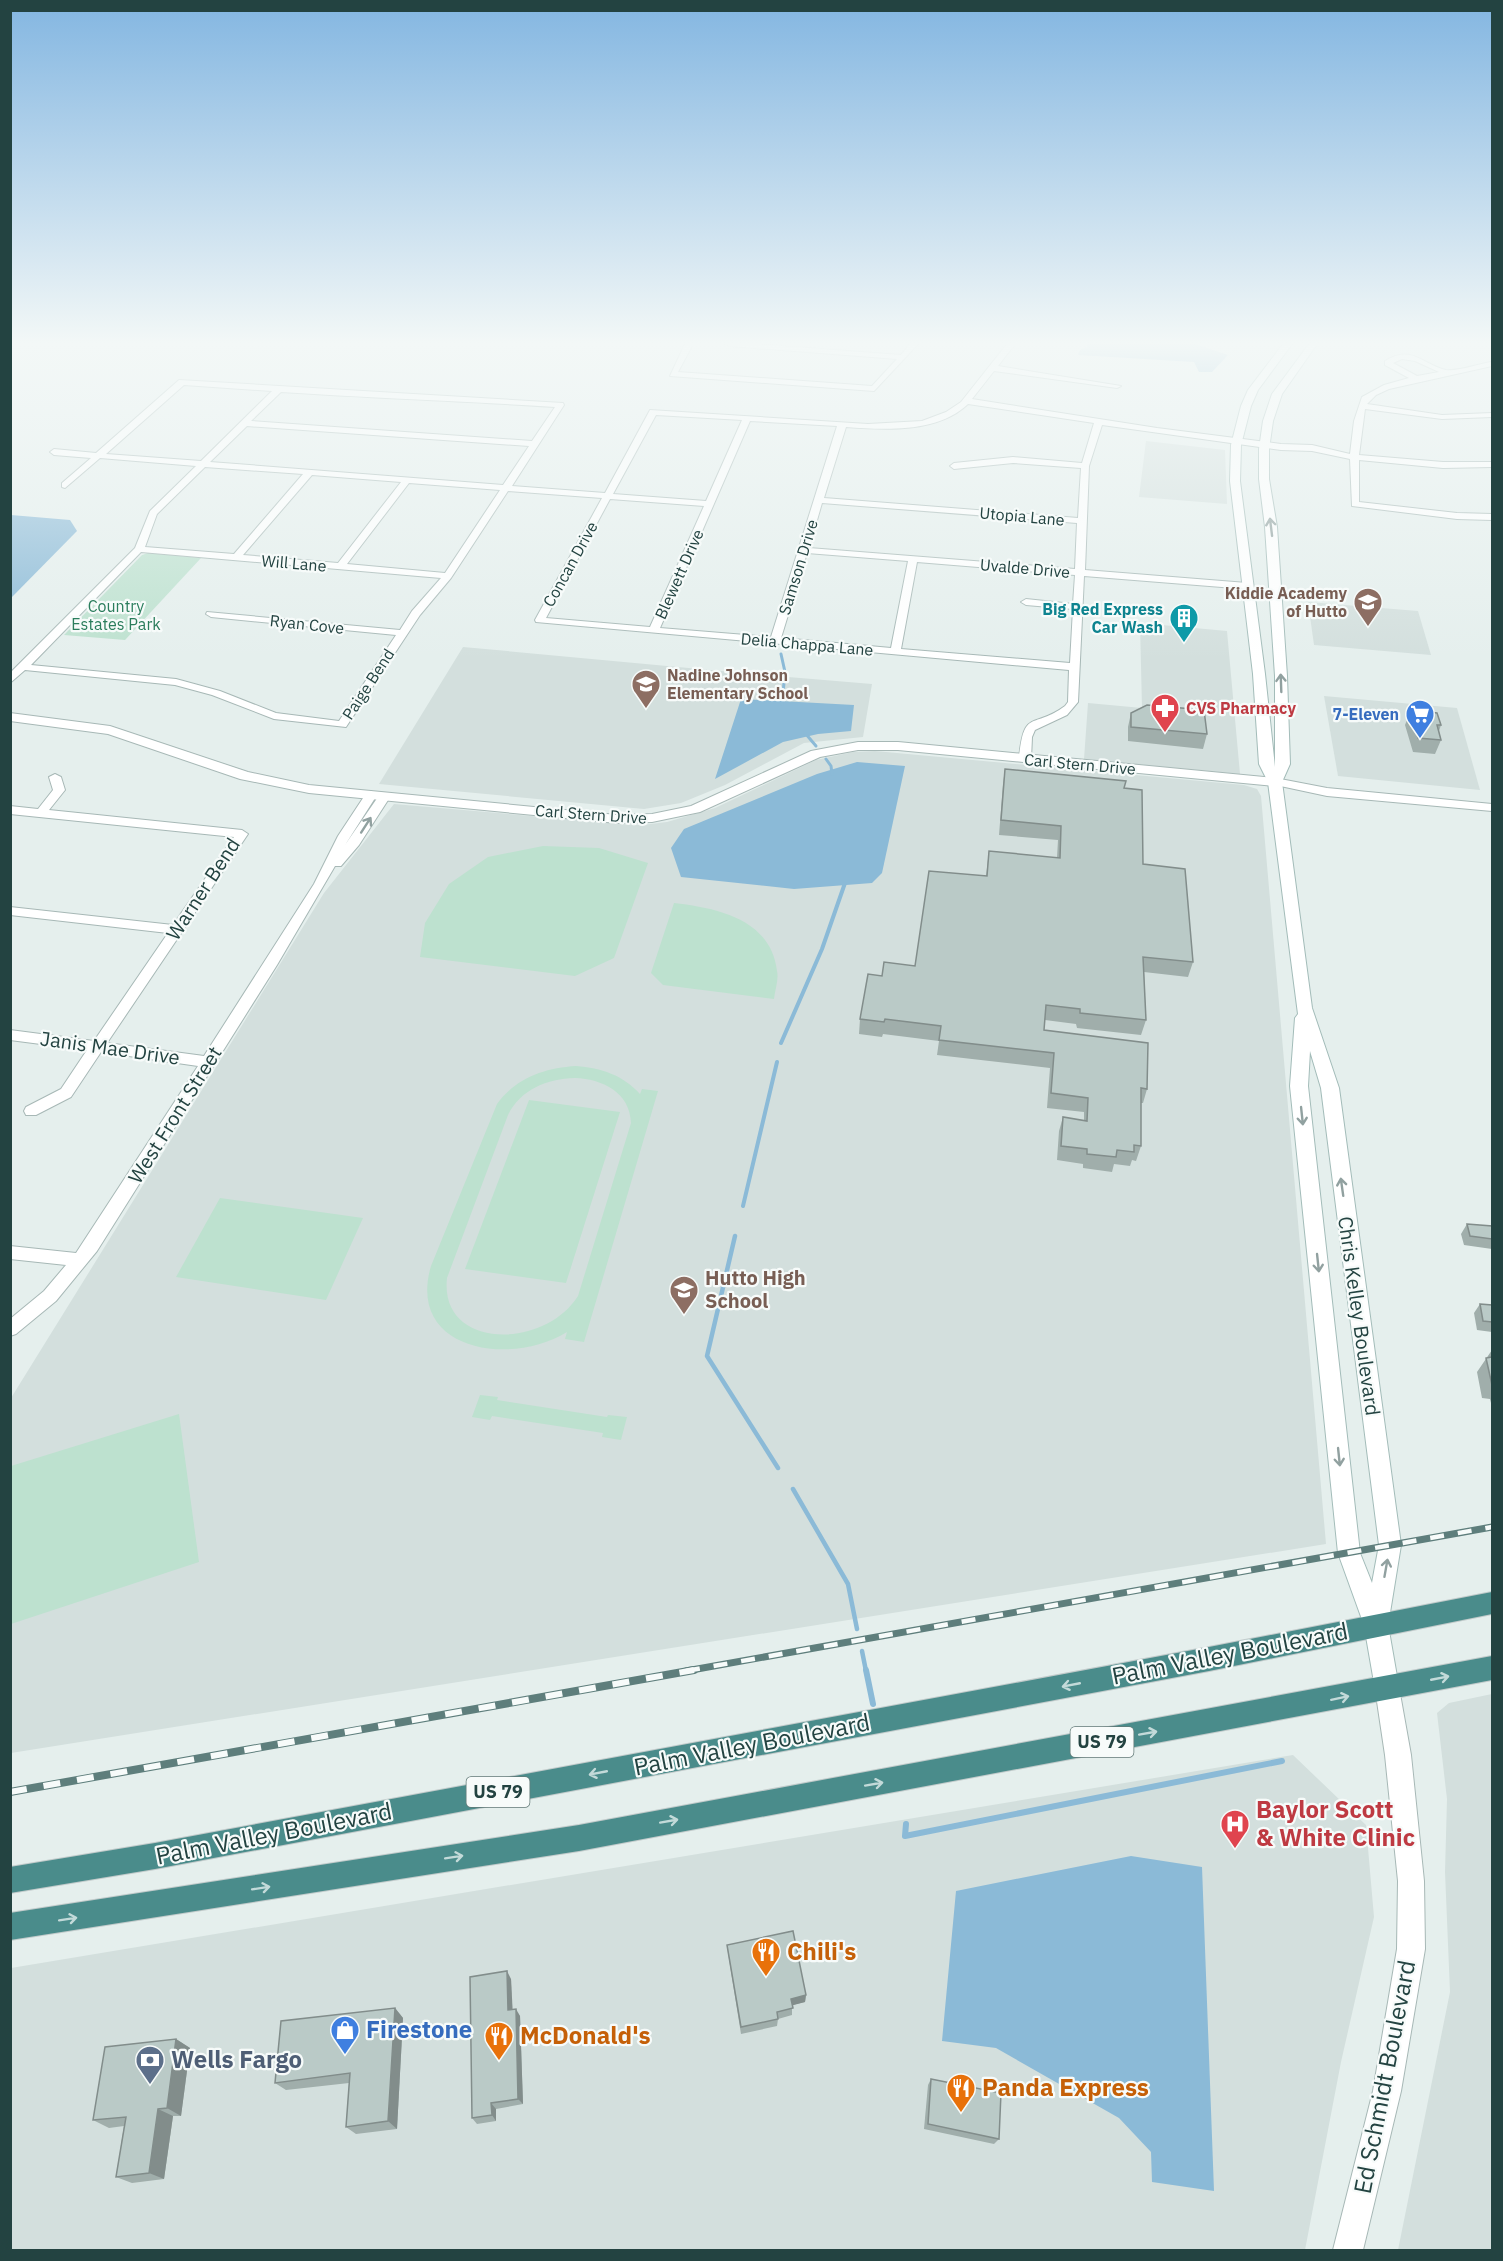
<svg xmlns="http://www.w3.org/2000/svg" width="1503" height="2261" font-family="'IBM Plex Sans',sans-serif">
	<rect width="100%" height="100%" fill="#e5efed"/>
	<g fill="#d3dfdd">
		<path d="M1146 441 1225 450 1227 504 1139 497Z"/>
		<path d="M1308 602 1418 611 1431 655 1314 645Z"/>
		<path d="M1140 623 1227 631 1240 774 1084 759 1088 703 1142 708Z"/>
		<path d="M463 647 776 676 872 684 863 737 804 743 725 785 681 803 644 809 379 784Z"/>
		<path d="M1324 696 1457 708 1480 790 1338 776Z"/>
		<path d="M875 751 1244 785 1257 789 1261 796 1326 1544 11 1753V1398L324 893 394 804 612 823 642 825 667 822 715 808 816 760 853 752Z"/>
		<path d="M1492 1694V2250H1398L1450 1992 1445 1872 1447 1799 1437 1713 1449 1703Z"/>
		<path d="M1293 1755 1366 1825 1374 1917 1341 2062 1305 2250H11V1968Z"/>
	</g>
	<g fill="#bde1cf" fill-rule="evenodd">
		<path d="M148 553 201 558 125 640 64 635 142 555Z"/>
		<path d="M543 846 599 848 648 863 614 958 575 976 420 957 425 923 449 884 488 857Z"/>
		<path d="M674 903C717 908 771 919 777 971 779 979 775 990 774 999L663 985 651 973Z"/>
		<path d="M576 1066C601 1068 623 1075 640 1094L642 1089 658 1091 584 1342 565 1339 567 1332C511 1367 406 1351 431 1266L497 1104C516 1078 544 1068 576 1066ZM575 1078C602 1079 630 1092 631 1123L578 1296C544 1350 439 1350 447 1278L508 1115C521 1089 547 1079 575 1078Z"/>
		<path d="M529 1100 620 1112 566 1283 465 1269Z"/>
		<path d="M220 1198 363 1218 326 1300 176 1277Z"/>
		<path d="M480 1395 498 1397 497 1400 607 1417 608 1415 627 1417 621 1440 602 1437 603 1433 492 1416 490 1420 472 1417Z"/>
		<path d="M179 1414 199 1562 11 1624V1466Z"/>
	</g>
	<g fill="#8bbad7">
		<path d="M1087 344H1195L1228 355 1212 372H1199L1194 362 1078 355 1080 350 1087 347Z"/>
		<path d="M11 515 70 520 77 531 11 598Z"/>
		<path d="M741 699 854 705 851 731 818 734 783 742 715 779Z"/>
		<path d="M857 762 905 766 882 873 872 883 794 889 681 877 671 848 684 829 817 774Z"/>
		<path d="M1131 1856 1202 1867 1214 2191 1152 2182 1151 2152 1119 2118 996 2048 942 2041 956 1891Z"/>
	</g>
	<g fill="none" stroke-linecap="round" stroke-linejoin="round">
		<g stroke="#8bbad7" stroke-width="3">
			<path d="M781 654 785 672 782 704"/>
			<path d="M805 733 816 746"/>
			<path d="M826 759 831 766 832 774"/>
		</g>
		<g stroke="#8bbad7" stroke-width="4">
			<path d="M781 1043 822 949 845 883"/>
			<path d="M743 1206 777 1062"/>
		</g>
		<g stroke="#8bbad7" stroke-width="4.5">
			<path d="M735 1236 707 1356 778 1468"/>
			<path d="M793 1489 848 1584 857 1629"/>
			<path d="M862 1651 866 1671"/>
		</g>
		<g stroke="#8bbad7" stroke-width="6">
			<path d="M866 1670 873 1704"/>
			<path d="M906 1824 905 1836 1282 1761"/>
		</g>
		<g stroke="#a7b8b6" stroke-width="2">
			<g id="minor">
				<path d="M685 344H693L678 372 872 386 897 359 729 346 725 344H755L901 355 910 344H918L874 391 670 376Z"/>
				<path d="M1007 344H1015L998 366 1121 386 1117 388 994 371 972 399 1157 428 1281 444 1312 445 1350 454 1354 421 1362 397 1384 385 1409 378 1385 365V361C1412 344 1423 365 1446 370 1457 372 1481 363 1492 362V366L1389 389 1376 395 1367 404 1442 415 1492 413V417L1442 419 1365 409 1359 455 1443 462H1492V467L1443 468 1359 460V502L1457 513 1492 514V520L1457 519 1352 506 1350 459 1312 451 1281 450 1102 425 1089 466 1085 570 1247 583 1252 586 1247 589 1084 576 1078 702 1067 715 1035 730 1032 737 1031 759 1025 762 1019 759C1024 707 1033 730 1065 706L1068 702 1069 670 536 622 535 620 602 498 508 491 451 578 420 615 346 727 274 719 212 695 175 685 25 670 10 683V673L135 548 150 511 196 466 100 458 65 488 62 487V483L91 458 54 455 50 452 54 449 96 453 179 380 563 403 564 405 512 486 605 493 650 410 868 424 922 421 946 412 961 402ZM1402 359 1415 361 1439 372 1417 376 1393 363ZM184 385 272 391 201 461 106 454ZM281 392C372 398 463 401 555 407L532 441 251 421ZM968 404 1094 423 1082 463 1013 457 954 463 950 466 954 469 1013 463 1081 468 1078 518 824 498 846 427C885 430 938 433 968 404ZM656 415 742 420 706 501 613 494ZM750 421 837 426 771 637 660 628ZM247 426 529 446 503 485 210 462ZM205 467 303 474 234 554 145 547 157 514ZM312 475 401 482 338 563 243 555ZM409 483 500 490 445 573 347 564ZM610 499 704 506 650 627 546 618ZM822 503 1077 523 1075 569 809 548ZM141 552 441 578 412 611 400 630 207 612 206 614 211 617 396 635 339 721 276 713 220 691 176 679 31 665ZM807 553 908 561 891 648 781 638ZM917 562 1075 575 1073 604 1026 599 1021 602 1026 605 1073 609 1070 663 901 649Z"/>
				<path d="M55 774 61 777 65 790 49 810 242 830 248 834 107 1043 204 1056 314 884 338 836 367 792 371 791 377 795 345 845 380 794H388L390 797 359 845 341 866H335L277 965 97 1251 56 1301 16 1334 10 1336V1319L44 1291 66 1265 10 1259V1246L76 1253 198 1066 101 1052 71 1097 36 1115H26L24 1111 26 1107 61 1089 87 1050 10 1040V1030L94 1041 168 933 10 915V907L173 925 234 837 10 814V806L38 809 53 790 49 777Z"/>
				<path d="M1275 778 1327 788 1492 804V811L1327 796 1271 784 1269 782Z"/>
			</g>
		</g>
		<g stroke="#a7b8b6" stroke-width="2">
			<g id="tertiary">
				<path d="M10 713 110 726 248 772 309 785 617 815 652 814 691 806 811 751 858 742H898L1275 778 1282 782 1275 786 898 750H858L820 757 700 812 652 822 617 823 309 793 240 779 108 734 10 721Z"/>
				<path d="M1387 1676 1396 1679 1399 1688 1411 1755 1424 1881 1425 1949 1401 2091 1363 2250H1333L1373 2091 1397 1949 1398 1881 1385 1755 1375 1688 1378 1679Z"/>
			</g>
		</g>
		<g stroke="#a3bcb9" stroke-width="2">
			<path id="secondary" d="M1283 344H1292L1258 390 1251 406 1241 445 1240 481 1265 674 1275 767V676L1265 527 1259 479V449L1263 421 1272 394 1309 344H1317L1282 394 1273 421 1269 449V479L1277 527 1287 676 1290 764 1282 782 1312 1008 1339 1088 1401 1545 1388 1625 1399 1688 1396 1697 1387 1700 1378 1697 1375 1688 1364 1625 1338 1553 1290 1086 1295 1018 1298 1014 1268 782 1259 764 1253 674 1230 481 1231 445 1241 406 1248 390ZM1310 1051 1321 1088 1379 1545 1372 1583 1360 1553 1308 1086Z"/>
		</g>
		<g stroke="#c1caca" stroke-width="2">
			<g id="trunk">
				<path d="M1492 1592V1614L1209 1671 155 1869 10 1893V1867L155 1843 1209 1647Z"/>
				<path d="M1492 1656V1680L579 1851 10 1940V1913L579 1825Z"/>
			</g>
		</g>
		<use href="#minor" fill="#fff" fill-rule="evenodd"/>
		<use href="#tertiary" fill="#fff" fill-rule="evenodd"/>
		<use href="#secondary" fill="#fff" fill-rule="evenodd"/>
		<use href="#trunk" fill="#4a8c8b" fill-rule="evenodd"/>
		<g stroke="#5e7e7c" stroke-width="7">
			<path id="rail-far1" d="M686 1671 1492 1527"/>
		</g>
		<g stroke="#5e7e7c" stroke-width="8">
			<path id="rail" d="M10 1792 694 1670"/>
		</g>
		<use href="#rail-far1" stroke="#f7fbfa" stroke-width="4.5" stroke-dasharray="14" stroke-linecap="butt"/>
		<use href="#rail" stroke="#f7fbfa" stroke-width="6" stroke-dasharray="17" stroke-linecap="butt"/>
	</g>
	<g fill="#a0aeab">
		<path d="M1411 710 1441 725 1439 731 1441 740 1435 754 1413 752 1405 725Z"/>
		<path d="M1131 713 1207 734 1203 749 1128 741V727Z"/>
		<path d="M1005 769 1125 788 1143 864 1193 962 1188 977 1144 972 1146 1020 1141 1035 1077 1028 1076 1024 1045 1020 1044 1030 1147 1089 1143 1103H1141V1146L1136 1161 1132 1160 1130 1166 1114 1164 1112 1172 1083 1168V1164L1057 1160 1059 1131 1063 1117 1084 1121V1112L1047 1108 1050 1068 937 1055 939 1041 883 1034 882 1037 859 1034 860 1019 882 976 915 966 986 876 989 851 1057 858 1058 840 999 835 1003 784Z"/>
		<path d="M1467 1224 1492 1226V1249L1464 1245 1461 1234Z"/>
		<path d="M1480 1304 1492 1305V1332L1477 1330 1474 1313Z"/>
		<path d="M1492 1350V1403H1491L1490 1399 1482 1398 1477 1372Z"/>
		<path d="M727 1945 806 1995 805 2002 792 2005V2015L778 2019 777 2026 741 2034 728 1953Z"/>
		<path d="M511 1979 512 2009 520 2016 523 2104 496 2109V2121L477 2124 472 2118Z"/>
		<path d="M395 2008 403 2018 397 2129 356 2134 346 2127 349 2083 286 2090 275 2083Z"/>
		<path d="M176 2039 190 2048 181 2116H173L164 2179 132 2183 116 2177 124 2126 109 2128 93 2120Z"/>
		<path d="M931 2079 999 2139 994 2144 924 2129 928 2085Z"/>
	</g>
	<g fill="#828d8b">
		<path d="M507 1971 511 1979 513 2017 508 2010Z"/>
		<path d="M806 1995 805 2002 790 2006 791 1999Z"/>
		<path d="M395 2008 403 2018 397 2129 388 2121Z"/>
		<path d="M516 2009 520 2016 523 2104 518 2099Z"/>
		<path d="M176 2039 190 2048 181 2116 167 2108Z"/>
		<path d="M491 2103 496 2109V2121L492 2115Z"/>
		<path d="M158 2109 173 2116 164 2179 149 2173Z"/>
	</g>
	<g fill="#bacac7" stroke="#828d8b" stroke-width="1.5">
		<path d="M1147 705 1204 710 1207 734 1131 727V713Z"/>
		<path d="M1411 710 1437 713 1441 725H1437L1441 740 1418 738Z"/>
		<path d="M1005 769 1126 781 1124 788 1142 790 1143 864 1185 869 1193 962 1143 957 1146 1020 1080 1013V1009L1046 1005 1044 1030 1148 1043 1147 1089 1141 1088V1146L1134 1145V1152L1117 1150 1116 1157 1087 1154V1149L1061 1146 1063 1117 1087 1121 1088 1098 1051 1093 1054 1053 939 1040 941 1026 885 1019 884 1022 860 1019 868 974 882 976 884 962 915 966 929 871 987 876 989 851 1060 858 1061 826 1001 820Z"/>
		<path d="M1467 1224 1492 1226V1239L1470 1236Z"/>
		<path d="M1480 1304 1492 1305V1322L1483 1321Z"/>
		<path d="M1492 1357V1385L1486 1358Z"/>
		<path d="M793 1931 806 1995 791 1999 793 2008 777 2012 778 2019 741 2027 727 1945Z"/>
		<path d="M507 1971 508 2010 516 2009 518 2099 491 2103 492 2115 472 2118 470 1977Z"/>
		<path d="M395 2008 388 2121 346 2127 350 2073 275 2083 281 2021Z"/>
		<path d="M176 2039 167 2108 158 2109 149 2173 116 2177 126 2117 93 2120 105 2047Z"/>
		<path d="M931 2079 1001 2093 999 2139 928 2124Z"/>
	</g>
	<defs><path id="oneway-shaft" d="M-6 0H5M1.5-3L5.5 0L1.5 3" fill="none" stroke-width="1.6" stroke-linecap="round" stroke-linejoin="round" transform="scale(1.5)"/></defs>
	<g stroke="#91a1a0">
		<use href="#oneway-shaft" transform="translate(1271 527) rotate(-97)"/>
		<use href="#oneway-shaft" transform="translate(1281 683) rotate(-92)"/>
		<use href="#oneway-shaft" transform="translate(366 825) rotate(-57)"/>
		<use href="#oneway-shaft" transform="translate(1302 1116) rotate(84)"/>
		<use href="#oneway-shaft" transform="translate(1342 1187) rotate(-98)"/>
		<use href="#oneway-shaft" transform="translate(1318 1263) rotate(84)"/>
		<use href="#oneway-shaft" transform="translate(1339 1457) rotate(84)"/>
		<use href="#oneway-shaft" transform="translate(1386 1568) rotate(-80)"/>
	</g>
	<g stroke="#c3dad9">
		<use href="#oneway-shaft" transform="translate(1440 1678) rotate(-11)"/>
		<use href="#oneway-shaft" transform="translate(1071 1685) rotate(169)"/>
		<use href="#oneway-shaft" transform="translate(1340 1698) rotate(-12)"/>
		<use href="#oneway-shaft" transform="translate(1148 1733) rotate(-10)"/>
		<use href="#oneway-shaft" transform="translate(598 1773) rotate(169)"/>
		<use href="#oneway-shaft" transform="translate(874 1784) rotate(-10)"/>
		<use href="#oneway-shaft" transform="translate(669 1821) rotate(-10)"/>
		<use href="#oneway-shaft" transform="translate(454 1857) rotate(-9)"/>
		<use href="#oneway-shaft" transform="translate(261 1888) rotate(-9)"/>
		<use href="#oneway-shaft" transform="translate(68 1919) rotate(-9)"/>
	</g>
	<linearGradient id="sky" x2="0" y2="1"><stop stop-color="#83b6e1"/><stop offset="0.52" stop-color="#f3f8f7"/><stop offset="1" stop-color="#f3f8f7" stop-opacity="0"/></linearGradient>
	<rect width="1503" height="660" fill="url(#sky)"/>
	<defs>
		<g id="school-pin" transform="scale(1.5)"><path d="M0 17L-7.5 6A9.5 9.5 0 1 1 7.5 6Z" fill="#8d6e63" stroke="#f7fbfa"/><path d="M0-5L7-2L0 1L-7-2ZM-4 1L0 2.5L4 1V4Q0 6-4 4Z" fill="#fff"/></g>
		<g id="building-pin" transform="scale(1.5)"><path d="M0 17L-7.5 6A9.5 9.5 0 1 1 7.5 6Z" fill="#0f9aa8" stroke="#f7fbfa"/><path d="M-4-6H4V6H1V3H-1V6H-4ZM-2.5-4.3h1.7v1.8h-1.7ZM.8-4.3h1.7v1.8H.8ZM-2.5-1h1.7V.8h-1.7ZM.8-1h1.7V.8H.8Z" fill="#fff"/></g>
		<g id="pharmacy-pin" transform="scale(1.5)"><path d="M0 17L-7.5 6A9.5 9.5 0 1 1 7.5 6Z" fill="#e0444e" stroke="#f7fbfa"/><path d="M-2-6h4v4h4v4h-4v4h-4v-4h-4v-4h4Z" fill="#fff"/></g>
		<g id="supermarket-pin" transform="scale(1.5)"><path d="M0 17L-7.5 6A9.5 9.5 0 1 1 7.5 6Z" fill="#3f7fe0" stroke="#f7fbfa"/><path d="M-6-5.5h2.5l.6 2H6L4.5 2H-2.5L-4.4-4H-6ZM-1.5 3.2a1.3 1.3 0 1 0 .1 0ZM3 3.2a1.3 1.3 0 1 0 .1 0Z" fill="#fff"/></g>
		<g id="hospital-pin" transform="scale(1.5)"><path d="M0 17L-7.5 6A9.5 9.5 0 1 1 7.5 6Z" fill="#e0444e" stroke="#f7fbfa"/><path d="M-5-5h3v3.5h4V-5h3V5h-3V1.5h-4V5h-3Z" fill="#fff"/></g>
		<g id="restaurant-pin" transform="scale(1.5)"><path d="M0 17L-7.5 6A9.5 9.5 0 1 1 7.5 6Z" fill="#e8710a" stroke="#f7fbfa"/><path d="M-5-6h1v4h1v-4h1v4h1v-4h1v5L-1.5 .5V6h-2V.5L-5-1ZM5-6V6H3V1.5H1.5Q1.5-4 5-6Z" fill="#fff"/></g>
		<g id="shop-pin" transform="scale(1.5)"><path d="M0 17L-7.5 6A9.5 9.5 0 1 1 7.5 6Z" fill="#3f7fe0" stroke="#f7fbfa"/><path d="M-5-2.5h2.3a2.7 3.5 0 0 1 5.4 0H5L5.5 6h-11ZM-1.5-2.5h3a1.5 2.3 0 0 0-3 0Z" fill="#fff"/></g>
		<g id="bank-pin" transform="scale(1.5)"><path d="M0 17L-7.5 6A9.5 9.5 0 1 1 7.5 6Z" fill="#5c6f8a" stroke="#f7fbfa"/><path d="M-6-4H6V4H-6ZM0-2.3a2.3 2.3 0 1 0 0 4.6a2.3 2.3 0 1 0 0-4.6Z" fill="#fff"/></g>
	</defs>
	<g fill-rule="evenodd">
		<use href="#school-pin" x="1368" y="602"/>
		<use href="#building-pin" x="1184" y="618"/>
		<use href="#school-pin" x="646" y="684"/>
		<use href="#pharmacy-pin" x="1165" y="708"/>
		<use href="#supermarket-pin" x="1420" y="714"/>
		<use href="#school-pin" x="684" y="1290"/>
		<use href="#hospital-pin" x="1235" y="1824"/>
		<use href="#restaurant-pin" x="766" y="1952"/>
		<use href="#shop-pin" x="345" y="2030"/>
		<use href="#restaurant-pin" x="499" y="2036"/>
		<use href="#bank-pin" x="150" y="2060"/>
		<use href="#restaurant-pin" x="961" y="2088"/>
	</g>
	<g text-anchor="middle" stroke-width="4.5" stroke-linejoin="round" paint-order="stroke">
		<g font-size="16" fill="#234341" stroke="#f7fbfa">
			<text transform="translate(1022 516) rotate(5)" y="6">Utopia Lane</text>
			<text transform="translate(294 563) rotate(5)" y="6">Will Lane</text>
			<text transform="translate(570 564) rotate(-61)" y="6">Concan Drive</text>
			<text transform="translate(798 567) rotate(-73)" y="6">Samson Drive</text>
			<text transform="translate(1025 568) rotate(5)" y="6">Uvalde Drive</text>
			<text transform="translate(679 574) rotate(-66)" y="6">Blewett Drive</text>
			<text transform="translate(307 624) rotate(6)" y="6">Ryan Cove</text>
			<text transform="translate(807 644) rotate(5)" y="6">Delia Chappa Lane</text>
			<text transform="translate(368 684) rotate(-57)" y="6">Paige Bend</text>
			<text transform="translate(1080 764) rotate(5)" y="6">Carl Stern Drive</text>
			<text transform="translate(591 814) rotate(4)" y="6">Carl Stern Drive</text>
		</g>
		<g font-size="16" font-weight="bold" fill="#785e54" stroke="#f7fbfa" text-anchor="end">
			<text x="1347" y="599">Kiddie Academy<tspan x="1347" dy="18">of Hutto</tspan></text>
			<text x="667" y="681" text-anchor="start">Nadine Johnson<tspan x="667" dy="18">Elementary School</tspan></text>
		</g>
		<g font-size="16" fill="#2a7d5c" stroke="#f7fbfa">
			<text x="116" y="612">Country<tspan x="116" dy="18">Estates Park</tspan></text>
		</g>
		<g font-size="16" font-weight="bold" fill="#0d838f" stroke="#f7fbfa" text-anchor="end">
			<text x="1163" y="615">Big Red Express<tspan x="1163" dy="18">Car Wash</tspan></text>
		</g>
		<g font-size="16" font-weight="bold" fill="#be3a42" stroke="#f7fbfa" text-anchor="start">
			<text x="1186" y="714">CVS Pharmacy</text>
		</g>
		<g font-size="16" font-weight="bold" fill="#366cbe" stroke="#f7fbfa" text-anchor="end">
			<text x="1399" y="720">7-Eleven</text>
		</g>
		<g fill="#f7fbfa" stroke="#637a78" stroke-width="1.5">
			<rect x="1070.5" y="1727" width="63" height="30" rx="4.5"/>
			<rect x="466.5" y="1777" width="63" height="30" rx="4.5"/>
		</g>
		<g font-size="18" font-weight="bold" fill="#234341">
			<text x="1102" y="1748">US 79</text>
			<text x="498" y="1798">US 79</text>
		</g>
		<g font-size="20" fill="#234341" stroke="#f7fbfa">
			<text transform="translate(203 889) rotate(-57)" y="7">Warner Bend</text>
			<text transform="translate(110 1048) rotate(8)" y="7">Janis Mae Drive</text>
			<text transform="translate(175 1115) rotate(-58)" y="7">West Front Street</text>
			<text transform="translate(1359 1316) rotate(82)" y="7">Chris Kelley Boulevard</text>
		</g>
		<g font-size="20" font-weight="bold" fill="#785e54" stroke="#f7fbfa" text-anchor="start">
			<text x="705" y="1285">Hutto High<tspan x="705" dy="23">School</tspan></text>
		</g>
		<g font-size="24" fill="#234341" stroke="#f7fbfa">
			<text transform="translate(1230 1654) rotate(-11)" y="8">Palm Valley Boulevard</text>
			<text transform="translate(752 1745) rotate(-11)" y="8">Palm Valley Boulevard</text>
			<text transform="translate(274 1834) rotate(-11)" y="8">Palm Valley Boulevard</text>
			<text transform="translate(1385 2077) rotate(-79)" y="8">Ed Schmidt Boulevard</text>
		</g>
		<g font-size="24" font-weight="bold" fill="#be3a42" stroke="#f7fbfa" text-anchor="start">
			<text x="1256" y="1818">Baylor Scott<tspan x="1256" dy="28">&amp; White Clinic</tspan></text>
		</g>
		<g font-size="24" font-weight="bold" fill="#c56008" stroke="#f7fbfa" text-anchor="start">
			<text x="787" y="1960">Chili's</text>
			<text x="520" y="2044">McDonald's</text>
			<text x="982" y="2096">Panda Express</text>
		</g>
		<g font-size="24" font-weight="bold" fill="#366cbe" stroke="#f7fbfa" text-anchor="start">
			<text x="366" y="2038">Firestone</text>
		</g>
		<g font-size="24" font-weight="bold" fill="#4e5e75" stroke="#f7fbfa" text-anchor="start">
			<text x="171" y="2068">Wells Fargo</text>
		</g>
	</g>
	<rect width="1503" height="2261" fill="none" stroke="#234341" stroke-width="24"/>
</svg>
